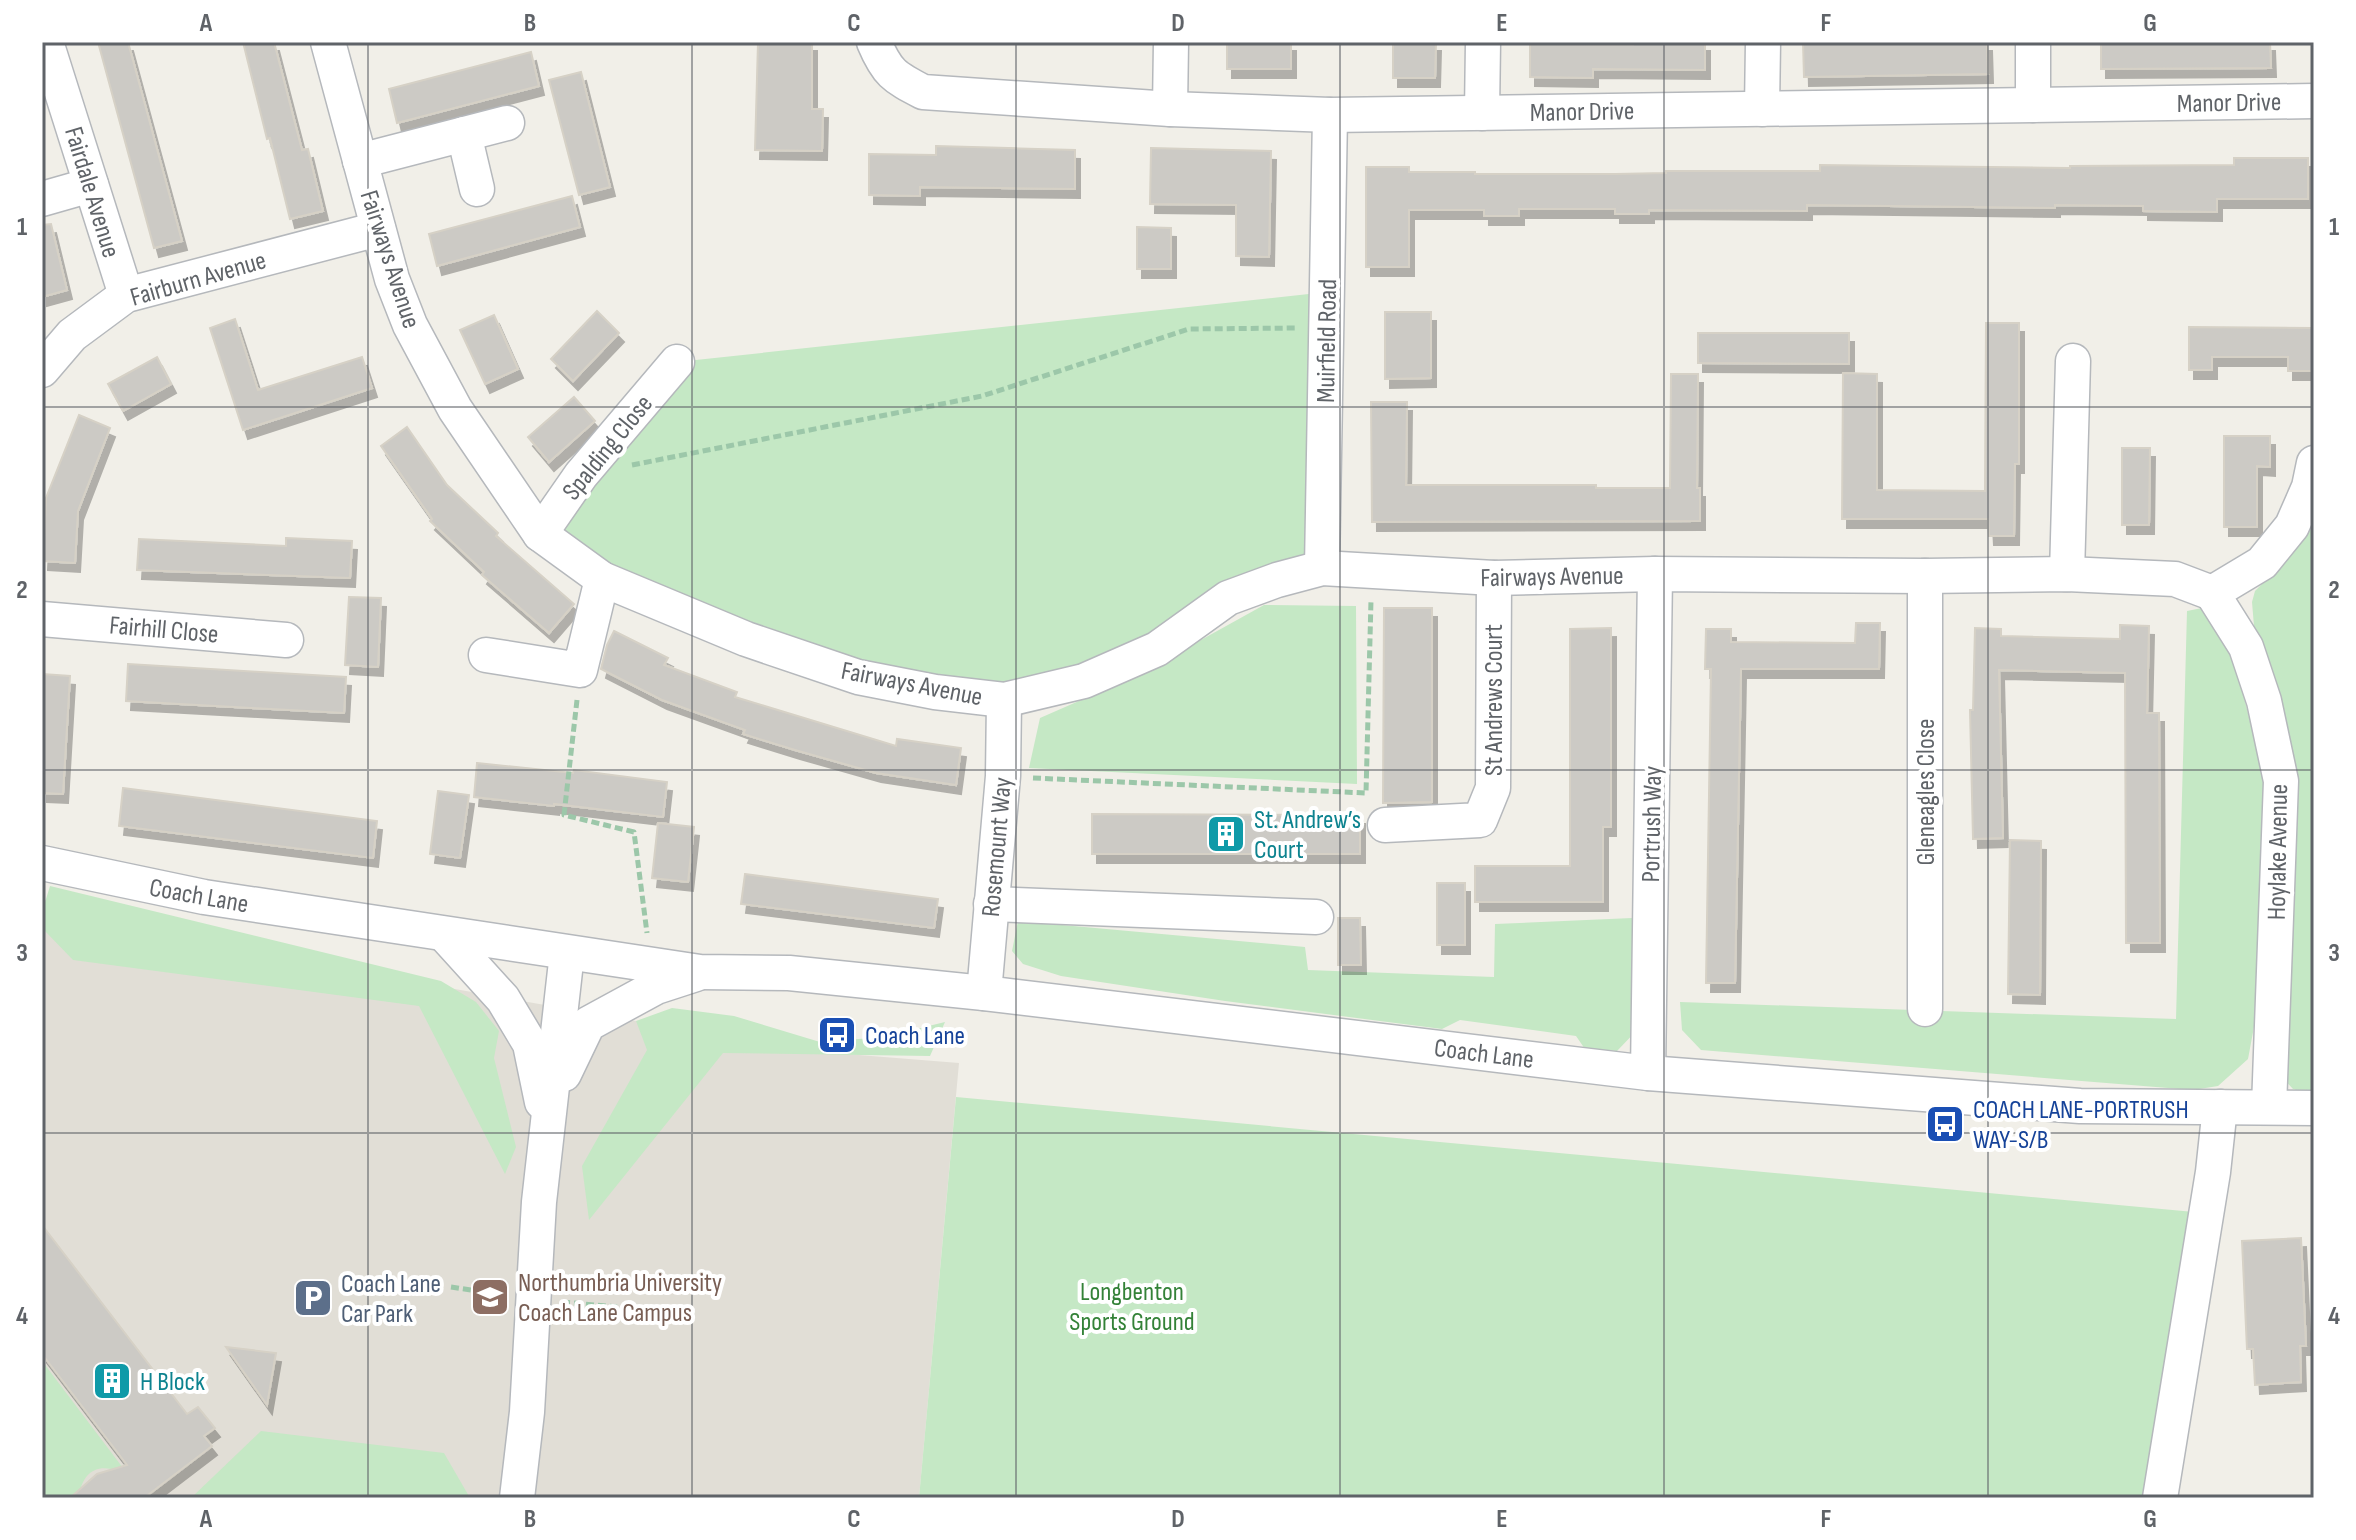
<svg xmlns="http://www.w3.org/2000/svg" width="2356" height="1540" font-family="'Sofia Sans Condensed',sans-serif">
	<defs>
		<filter id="shadow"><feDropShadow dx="5" dy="9" stdDeviation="0" flood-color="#0004"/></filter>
	</defs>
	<rect width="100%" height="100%" fill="#f1efe8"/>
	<path fill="#e1ded6" d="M42 899 330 967 636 1021 771 1048 959 1063 919 1498H42Z"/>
	<g fill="#c5e8c5">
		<path d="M1327 292 1322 568 1157 649 1004 700 858 677 540 534 677 362Z"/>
		<path d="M2314 521V1096L2293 1089 2279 1074 2266 659 2254 626 2252 602 2255 591 2290 556 2310 531Z"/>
		<path d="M1264 605 1356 606 1357 784 1029 768 1040 718 1136 676Z"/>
		<path d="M2207 607 2220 627 2241 685 2266 787 2262 984 2248 1059 2218 1086 2193 1090 1701 1050 1682 1030 1680 1002 2176 1019 2187 611Z"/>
		<path d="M50 886 441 981 476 1002 499 1031 494 1058 516 1147 505 1174 419 1006 73 960 42 928V912Z"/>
		<path d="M1632 918V977L1641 994 1640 1027 1617 1051 1585 1049 1576 1036 1460 1020 1442 1029 1225 1001 1061 976 1023 964 1012 951 1018 921 1305 947 1308 970 1494 977 1495 924Z"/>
		<path d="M672 1008 734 1016 820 1042 884 1037 945 1022 930 1056 723 1053 589 1220 582 1166 647 1050 636 1021Z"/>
		<path d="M956 1097 2194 1212 2154 1498H919Z"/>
		<path d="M42 1361 123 1468 119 1471C95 1463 83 1473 78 1498H42Z"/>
		<path d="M261 1431 444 1453 470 1498H191Z"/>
	</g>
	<g fill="#cccac5" stroke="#d6d1c6" stroke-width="2" filter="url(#shadow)">
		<path d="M98 42H128L182 241 154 248Z"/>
		<path d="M243 42H274L302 150 308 149 323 211 290 219 270 138 267 139Z"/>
		<path d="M758 42H812V109H823L822 151 755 150Z"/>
		<rect x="1227" y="42" width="64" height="27"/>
		<path d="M1393 42H1436L1435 78H1393Z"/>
		<path d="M1633 42H1705V70L1593 69V78L1530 77V44L1633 45Z"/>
		<path d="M1803 42H1987L1988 74 1804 77Z"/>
		<path d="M2101 42H2270L2271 68 2101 69Z"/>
		<path d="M531 52 539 86 397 123 389 89Z"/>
		<path d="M581 72 610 187 579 195 549 80Z"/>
		<path d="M936 146 1075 150V189L920 187V196L869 195V154L936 155Z"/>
		<path d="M1151 148 1271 151 1269 257 1236 256V205L1150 204Z"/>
		<path d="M2234 158H2308V199H2217V212L2143 211V206L2055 205V208L1807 205V211L1649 210V214H1615V209H1519V216H1484V210H1409V267H1366V167H1409V172H1475V174H1615L1666 173V171H1820V165L2070 168V166L2234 165Z"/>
		<path d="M572 196 580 227 437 266 429 234Z"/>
		<path d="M51 224 67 290 42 297V225Z"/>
		<path d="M1137 227 1171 228V269H1137Z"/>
		<path d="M597 311 619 333 573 381 551 359Z"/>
		<path d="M1385 312H1431V378L1385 379Z"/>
		<path d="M494 315 518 369 485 384 460 330Z"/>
		<path d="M235 319 258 390 362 357 372 388 243 430 210 328Z"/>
		<path d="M1986 323H2019V464H2015L2014 536H1989L1988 519H1842L1843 373 1877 374V490L1985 491Z"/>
		<path d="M2189 327 2314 328V371H2288V357H2212V370H2189Z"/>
		<path d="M1698 333H1849V364L1698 363Z"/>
		<path d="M157 357 171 384 123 411 108 384Z"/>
		<path d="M1671 374H1698L1697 488H1700V521L1372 522 1371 402H1407L1406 485H1596V488H1670Z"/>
		<path d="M574 397 595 421 549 462 528 437Z"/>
		<path d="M79 415 110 428 78 511 75 563 43 561 46 498Z"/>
		<path d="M407 427 447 485 498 533 496 536 574 604 549 633 482 575 484 572 430 521 432 519 381 446Z"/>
		<path d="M2224 436H2270V467L2257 466V527H2224Z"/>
		<path d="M2122 448H2150L2149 525H2122Z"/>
		<path d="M286 538 352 541 350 578 137 570 139 539 286 546Z"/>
		<path d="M349 597 381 598 378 667 345 665Z"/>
		<path d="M1384 608H1432V802L1383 803Z"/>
		<path d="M1856 623H1880L1879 669H1741L1735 983H1706L1711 669H1705L1706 629H1731V642L1855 643Z"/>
		<path d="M2120 625 2149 626 2147 713H2159L2160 943H2126L2125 673 1999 670 2003 838 1973 839 1970 710H1973L1975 628 2001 629V636L2120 639Z"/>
		<path d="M1611 628V827H1603V902H1475V866H1570V629Z"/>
		<path d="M614 631 668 658 664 665 737 692 735 697 896 746 897 739 961 748 956 785 876 773 795 750 743 734 745 730 662 700 601 669 607 645Z"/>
		<path d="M128 664 346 677 344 713 126 701Z"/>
		<path d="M42 674 70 676 63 794 42 793Z"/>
		<path d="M477 763 573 773 574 770 667 782 663 817 554 804V806L474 797Z"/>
		<path d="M123 788 377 821 373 858 119 826Z"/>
		<path d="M438 791 469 795 460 858 430 854Z"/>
		<path d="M1092 814 1360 815V854H1092Z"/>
		<path d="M658 823 694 827 688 882 652 878Z"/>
		<path d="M2010 840 2041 841 2040 995 2008 994Z"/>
		<path d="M745 874 938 899 934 928 741 904Z"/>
		<rect x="1437" y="883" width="28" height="62"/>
		<path d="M1338 918H1360L1361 965H1338Z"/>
		<path d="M42 1225 187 1414 198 1407 215 1428 204 1436 212 1446 144 1498H70L97 1474 127 1465 42 1354Z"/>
		<path d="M2301 1238 2306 1346H2300L2301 1382 2255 1385 2253 1349H2247L2242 1241Z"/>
		<path d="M226 1347 276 1353 267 1405Z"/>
	</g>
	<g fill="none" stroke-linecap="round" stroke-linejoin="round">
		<g stroke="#b5b8bc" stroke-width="37">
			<g id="minor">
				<path d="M46 42 126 295"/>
				<path d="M328 42 392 279 410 325 455 409 540 534 602 579 746 639 858 677 935 692 1004 700 1084 681 1157 649 1228 598 1277 580 1322 568 1494 578 1655 574 1925 576 2067 574 2175 579 2212 593"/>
				<path d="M874 42C887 73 894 77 923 92L1170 109 1330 115 2314 101"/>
				<path d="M2033 105V42"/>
				<path d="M1170 109 1171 42"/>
				<path d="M1762 109 1763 42"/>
				<path d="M1482 113 1483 42"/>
				<path d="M464 134 477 189"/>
				<path d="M360 161 507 123"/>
				<path d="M42 199 91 185"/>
				<path d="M42 370 72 335 126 295 378 229"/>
				<path d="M540 534 581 475 677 362"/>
				<path d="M1322 568 1330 115"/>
				<path d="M2067 574 2073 361"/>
				<path d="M1925 576V1009"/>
				<path d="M42 619 286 640"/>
				<path d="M486 655 580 670 602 579"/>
				<path d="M1385 825 1480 820 1493 788 1494 578"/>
				<path d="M42 863 204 897 700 972 789 973 984 993 1648 1073 2080 1106 2314 1108"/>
				<path d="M991 904 1316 917"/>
				<path d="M444 934 503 999 530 1044 542 1102"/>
				<path d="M984 993 1003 776 1004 700"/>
				<path d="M1648 1073 1655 574"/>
				<path d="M564 1074 588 1024 656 987 696 974"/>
				<path d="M2269 1107 2281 781 2264 701 2246 647 2212 593 2262 563 2292 526 2309 487 2314 463"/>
				<path d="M517 1498 527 1412 539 1202 567 953"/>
				<path d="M2160 1498 2213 1172 2220 1107"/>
			</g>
		</g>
		<g stroke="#9cc7a9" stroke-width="5" stroke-dasharray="8 4" stroke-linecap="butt">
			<path d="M632 465 982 396 1189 329 1297 328"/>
			<path d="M577 700 564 815 634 832 647 933"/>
			<path d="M1033 778 1366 793 1371 600"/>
			<path d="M451 1287 505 1295"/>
			<path d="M562 1302 617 1307"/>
		</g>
		<use href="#minor" stroke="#fff" stroke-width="34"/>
	</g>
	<path fill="none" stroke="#5f6368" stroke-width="2" stroke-opacity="0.55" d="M368 42V1498M692 42V1498M1016 42V1498M1340 42V1498M1664 42V1498M1988 42V1498M42 407H2314M42 770H2314M42 1133H2314"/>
	<defs>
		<g id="building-square" transform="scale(2)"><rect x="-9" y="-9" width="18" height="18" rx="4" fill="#0f9aa8" stroke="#fff"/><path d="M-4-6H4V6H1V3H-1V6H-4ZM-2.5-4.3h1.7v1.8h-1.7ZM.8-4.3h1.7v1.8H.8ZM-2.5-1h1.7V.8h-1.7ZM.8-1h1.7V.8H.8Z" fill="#fff"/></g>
		<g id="bus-square" transform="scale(2)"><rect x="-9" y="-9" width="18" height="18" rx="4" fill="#1a4fb4" stroke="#fff"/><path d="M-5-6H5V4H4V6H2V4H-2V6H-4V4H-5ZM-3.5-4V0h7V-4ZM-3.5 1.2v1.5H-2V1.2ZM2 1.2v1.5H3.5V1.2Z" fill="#fff"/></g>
		<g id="university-square" transform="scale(2)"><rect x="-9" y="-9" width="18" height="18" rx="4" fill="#8d6e63" stroke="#fff"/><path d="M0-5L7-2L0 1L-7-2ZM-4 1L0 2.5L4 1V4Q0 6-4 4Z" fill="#fff"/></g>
		<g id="parking-square" transform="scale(2)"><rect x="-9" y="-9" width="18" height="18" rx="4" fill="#5c6f8a" stroke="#fff"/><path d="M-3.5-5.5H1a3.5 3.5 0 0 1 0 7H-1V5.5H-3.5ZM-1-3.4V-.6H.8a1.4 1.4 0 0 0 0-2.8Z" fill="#fff"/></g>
	</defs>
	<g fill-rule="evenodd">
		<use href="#building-square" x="1226" y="834"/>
		<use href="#bus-square" x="837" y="1035"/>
		<use href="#bus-square" x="1945" y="1124"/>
		<use href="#university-square" x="490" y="1297"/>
		<use href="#parking-square" x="313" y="1298"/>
		<use href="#building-square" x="112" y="1381"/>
	</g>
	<g text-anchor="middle" stroke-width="8" stroke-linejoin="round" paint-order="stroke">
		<g font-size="26" fill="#5f6368" stroke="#fff">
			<text transform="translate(2229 102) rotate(-1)" y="9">Manor Drive</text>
			<text transform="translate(1582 111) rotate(-1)" y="9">Manor Drive</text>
			<text transform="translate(93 192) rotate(73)" y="9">Fairdale Avenue</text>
			<text transform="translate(391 259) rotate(72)" y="9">Fairways Avenue</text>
			<text transform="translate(198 278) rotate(-16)" y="9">Fairburn Avenue</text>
			<text transform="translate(1326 341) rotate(-89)" y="9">Muirfield Road</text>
			<text transform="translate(607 447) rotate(-51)" y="9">Spalding Close</text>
			<text transform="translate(1552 576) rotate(-1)" y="9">Fairways Avenue</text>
			<text transform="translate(164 629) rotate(5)" y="9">Fairhill Close</text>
			<text transform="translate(912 683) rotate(11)" y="9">Fairways Avenue</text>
			<text transform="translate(1493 700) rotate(-90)" y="9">St Andrews Court</text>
			<text transform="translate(1925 792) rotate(-90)" y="9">Gleneagles Close</text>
			<text transform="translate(1651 824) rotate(-89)" y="9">Portrush Way</text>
			<text transform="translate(996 847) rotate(-85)" y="9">Rosemount Way</text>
			<text transform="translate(2277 852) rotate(-89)" y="9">Hoylake Avenue</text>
			<text transform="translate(199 895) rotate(10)" y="9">Coach Lane</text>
			<text transform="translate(1484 1053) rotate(7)" y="9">Coach Lane</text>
		</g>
		<g font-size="26" fill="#0d838f" stroke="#fff" text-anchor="start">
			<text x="1254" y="828">St. Andrew’s<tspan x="1254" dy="30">Court</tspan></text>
			<text x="140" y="1390">H Block</text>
		</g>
		<g font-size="26" fill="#164399" stroke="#fff" text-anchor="start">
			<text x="865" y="1044">Coach Lane</text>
			<text x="1973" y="1118">COACH LANE-PORTRUSH<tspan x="1973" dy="30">WAY-S/B</tspan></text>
		</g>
		<g font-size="26" fill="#785e54" stroke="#fff" text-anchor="start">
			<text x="518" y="1291">Northumbria University<tspan x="518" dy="30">Coach Lane Campus</tspan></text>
		</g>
		<g font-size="26" fill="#4e5e75" stroke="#fff" text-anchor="start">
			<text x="341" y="1292">Coach Lane<tspan x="341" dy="30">Car Park</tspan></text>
		</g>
		<g font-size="26" fill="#348238" stroke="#fff">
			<text x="1132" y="1300">Longbenton<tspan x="1132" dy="30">Sports Ground</tspan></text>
		</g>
	</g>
	<rect width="2356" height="1540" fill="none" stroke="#ffffff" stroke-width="88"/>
	<rect x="44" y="44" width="2268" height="1452" fill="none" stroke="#5f6368" stroke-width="3"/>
	<g font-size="26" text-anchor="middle" font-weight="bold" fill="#5f6368">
		<text x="206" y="31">A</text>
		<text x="530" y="31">B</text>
		<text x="854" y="31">C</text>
		<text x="1178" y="31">D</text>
		<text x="1502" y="31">E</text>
		<text x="1826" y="31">F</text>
		<text x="2150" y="31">G</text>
		<text x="22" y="235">1</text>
		<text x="2334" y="235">1</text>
		<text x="22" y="598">2</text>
		<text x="2334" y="598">2</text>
		<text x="22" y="961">3</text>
		<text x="2334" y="961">3</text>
		<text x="22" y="1324">4</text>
		<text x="2334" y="1324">4</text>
		<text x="206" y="1527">A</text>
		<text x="530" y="1527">B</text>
		<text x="854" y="1527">C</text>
		<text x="1178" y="1527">D</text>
		<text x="1502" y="1527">E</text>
		<text x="1826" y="1527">F</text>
		<text x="2150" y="1527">G</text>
	</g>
</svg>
